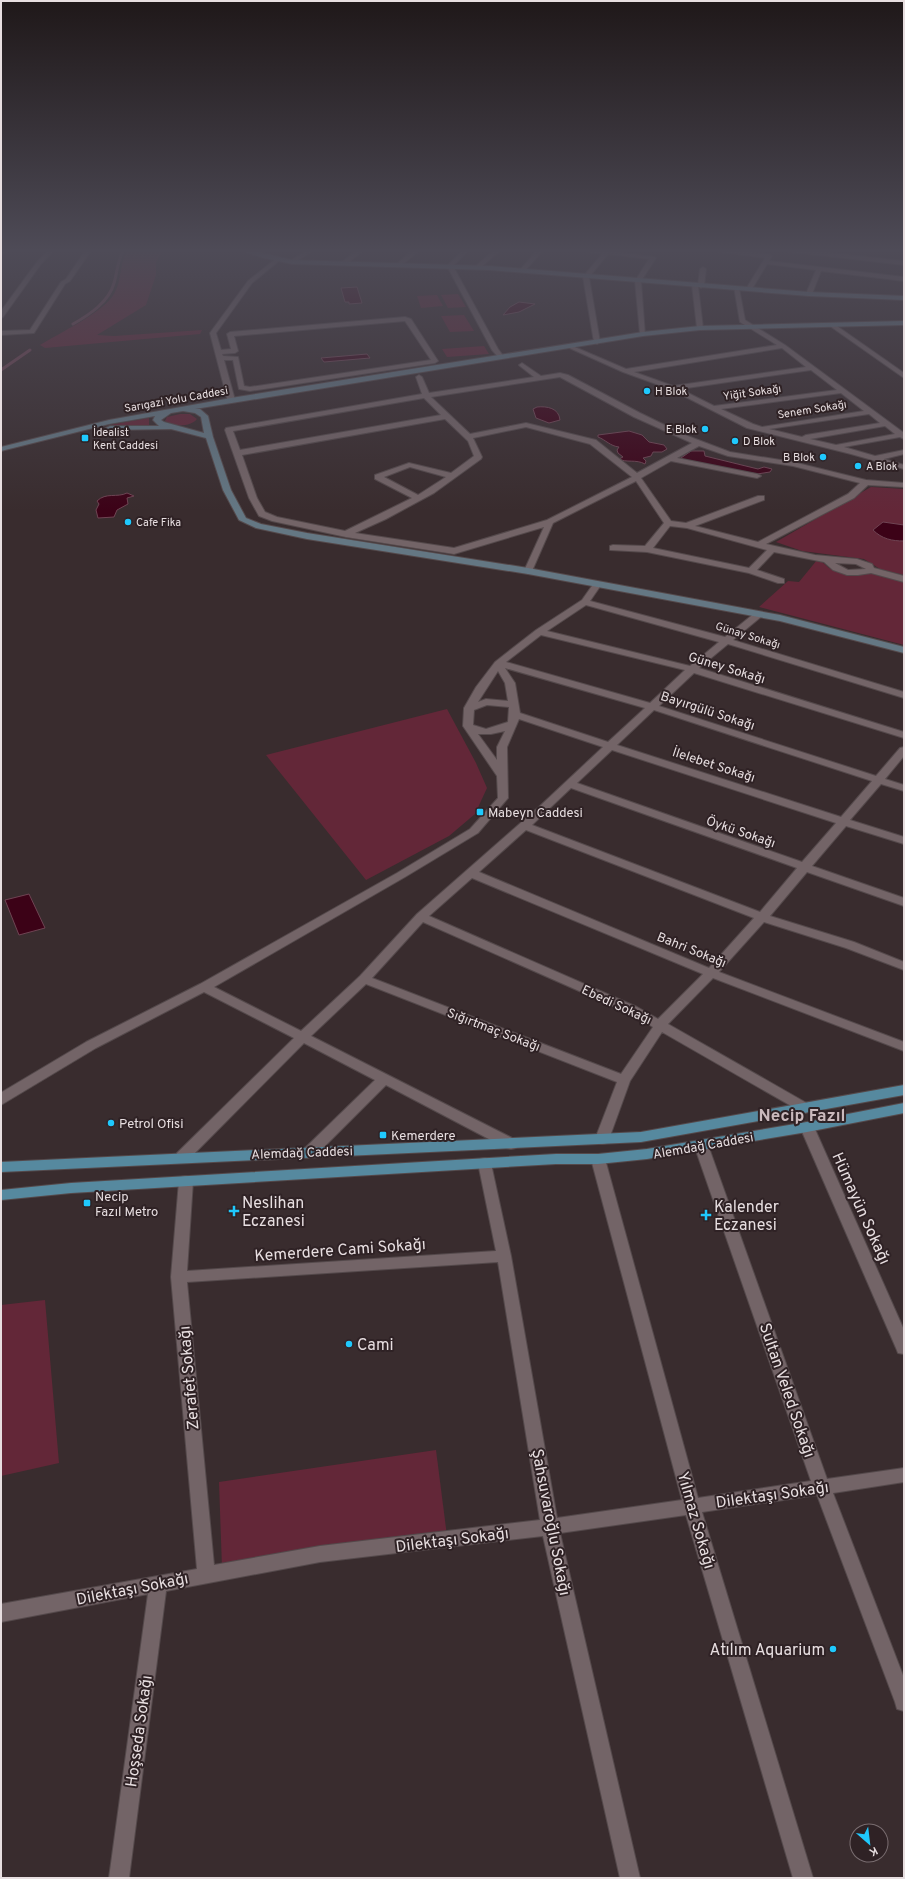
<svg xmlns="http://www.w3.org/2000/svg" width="905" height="1879" font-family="Overpass,sans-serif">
	<rect width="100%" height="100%" fill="#392c2e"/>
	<g fill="#632738">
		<path d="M130 248H164L156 262V275L146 305 97 335 114 336 202 330 200 334 45 348 40 345C59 333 103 313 114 294 123 280 118 261 130 248Z"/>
		<path d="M458 294 466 307 448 308 441 295Z"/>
		<path d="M437 295 443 306 421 308 417 296Z"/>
		<path d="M464 315 474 331 450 332 441 316Z"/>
		<path d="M484 346 489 354 447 357 442 349Z"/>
		<path d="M180 414H190L197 419C191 427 173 427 165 421L167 417Z"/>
		<path d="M149 418V426L109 425Z"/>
		<path d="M871 487 904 489V575L880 569 864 559 802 551 776 542Z"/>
		<path d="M817 560 821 561 829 568 846 575H856L872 573 904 581V645L759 607 788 581 799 582Z"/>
		<path d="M447 709 476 763 487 788 475 814 449 836 366 880 266 755Z"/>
		<path d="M45 1300 59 1463 1 1476V1305Z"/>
		<path d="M436 1450 447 1536 222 1568 219 1482Z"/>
	</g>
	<g fill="#3c0217" stroke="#6f4453">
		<path d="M357 287 362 303 349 304V302H345L341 288Z"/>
		<path d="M519 302 535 304 519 312 503 315 510 307Z"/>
		<path d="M367 354 370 358 324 362 321 358Z"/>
		<path d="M537 407C547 406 559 408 560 420L549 423 536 418 533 409Z"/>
		<path d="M629 431 642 435 649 442 664 445 667 449 662 452H653L651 456 643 458 646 461 645 464C636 459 626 463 619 459L623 457 618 453 617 450 619 447C610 446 606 440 598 437V435Z"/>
		<path d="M691 451H704L705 456 758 469 764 467 772 469 770 472 757 474 685 461 681 458Z"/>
		<path d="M127 493 134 496 127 498 128 504 117 510 114 517 98 518 96 510 99 504 97 501C106 492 117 498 127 493Z"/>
		<path d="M883 522 904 525V541C892 541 882 539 873 530Z"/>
		<path d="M29 894 45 928 19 935 5 900Z"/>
	</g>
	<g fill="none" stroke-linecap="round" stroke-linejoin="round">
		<g stroke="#6f4453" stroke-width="3">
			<path d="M73 324C89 315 109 302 114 283 118 270 117 259 125 248"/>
			<path d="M1 370 30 350"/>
		</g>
		<g stroke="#54494b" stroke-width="2">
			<g id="street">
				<path d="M4 248H11L1 256V251Z"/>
				<path d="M50 248H56L41 264 3 317 1 318V311L37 262Z"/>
				<path d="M87 248H93L70 281 65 284 34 333 1 335V331L30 330 61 282 66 279Z"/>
				<path d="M260 248H267L257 255H253V253Z"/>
				<path d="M310 248H317L294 263H290V261Z"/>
				<path d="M360 248H367L346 264H342V262Z"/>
				<path d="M415 248H422L402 265H398V263Z"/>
				<path d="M465 248H471L453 266 498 349 504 357 503 358H499L492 350 447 266Z"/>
				<path d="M496 248H503L480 268H476V266Z"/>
				<path d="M539 248H545L524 272H520V270Z"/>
				<path d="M567 248H585L655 257 656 258 641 281 645 335 640 334 635 281 649 259 608 254 589 277 600 342 597 344 594 342 583 277 602 254Z"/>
				<path d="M693 248H710L769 254 772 256 769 261 904 277V281L821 271 812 294 809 296 806 294 816 270 767 264 752 289 749 291 746 289 765 258Z"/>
				<path d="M771 248H789L904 261V265L774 250Z"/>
				<path d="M899 248H904V250L900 249Z"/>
				<path d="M278 257 281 259 280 260 252 283 216 333 221 350 231 349 227 334 230 332 405 317 411 319 438 361 435 363 250 391 239 389 233 360H224L235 400 228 402 210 333 248 281ZM405 321 431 360 250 387 244 386 238 357 223 356 222 354 235 353 238 351 234 336Z"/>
				<path d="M703 267 706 269 704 286 701 288 698 286 703 328 700 330 697 328 692 285 695 283 698 285 700 269Z"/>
				<path d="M734 287 739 288 745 320 785 345 904 433V439L900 437 844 447 875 456 904 450V454L884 459 904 465V469L851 454 747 428 670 389 623 372 565 346 570 345 626 369 777 345 740 322ZM782 348 806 367 673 386 634 372ZM811 370 837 390 714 406 680 389ZM841 393 864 411 762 427 753 424 721 409ZM869 414 880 423 806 435 802 437 769 429ZM885 426 895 434 836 445 810 439Z"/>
				<path d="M830 324H834L904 373V378L830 326Z"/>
				<path d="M522 363 541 376 560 373 568 375 640 413 685 435 730 452 793 462 866 480 904 483V487L868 485 854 498 766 544 815 555 857 559 872 564 874 568 904 576V582L871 573 858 575H847L833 570 824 562 774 552 757 570 784 579V583H778L749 573 647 552 610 550V546L613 545 645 546 664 523 636 481 553 523 532 571 528 574 524 571 544 527 454 554 346 537 272 521 259 516 249 498 225 430 226 428 422 394 416 377 419 375 422 377 429 393 534 377 520 366 519 365ZM560 377 634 417 692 443 637 473 596 440 526 423 470 434 431 397ZM424 398 441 415 240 450 233 431ZM445 419 468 441 474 456 451 473 409 463 375 475V479L412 498 345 531 277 517 265 512 257 498 242 455ZM526 427 590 444 632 477 547 520 454 548 355 533 386 519 434 493 481 459 482 457 473 438ZM699 446 728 456 793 466 860 483 848 494 758 542 695 526 764 500V496H758L686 523 671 521 641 478 671 461 757 478 761 476 757 474 677 458ZM410 467 446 477 418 495 384 477ZM670 526 687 528 767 550 749 568 653 548ZM835 563 856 564 866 569 848 570Z"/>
				<path d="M597 582 601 585 590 601 725 637 756 612H762L764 614 762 616 733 640 904 692V698L728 644 699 668 904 732V738L694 673 659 706 876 776 900 748 904 747V756L885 779 904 785V791L881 784 850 820 904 837V844L846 826 812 866 904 898V906L807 872 770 916 854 942 904 962V970L846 948 764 922 719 972 904 1042V1051L713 978 668 1024 810 1105 812 1108 810 1111 805 1113 800 1111 662 1032 630 1081 609 1139 607 1143 602 1144 597 1143 595 1139 617 1082 366 984 311 1036 516 1140 518 1144 516 1148 511 1149 506 1148 386 1085 314 1157 309 1158 304 1157 302 1153 304 1149 375 1080 304 1043 187 1161 182 1162 177 1161 175 1157 177 1153 294 1038 204 992 96 1048 1 1105 2 1092 86 1042 200 984 397 873 470 829 498 798 497 776 463 726 464 708 476 687 495 662 536 630 582 600 594 583ZM586 605 719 642 690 666 547 631ZM541 635 685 670 650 703 506 662ZM505 668 645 708 608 742 520 713 515 683ZM498 671 505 683 508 701 486 699 478 702ZM487 705 509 707 508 722 486 729 473 725 474 710ZM654 710 872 781 841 817 617 745ZM519 719 603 747 540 806 417 914 360 976 301 1031 214 987 405 877 478 833 508 798 507 747ZM505 731 497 747V760L478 734H491ZM612 750 836 823 802 862 577 783ZM571 788 797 868 760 912 532 825ZM526 830 754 918 709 968 479 872ZM472 878 703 974 658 1019 637 1007 429 916ZM423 922 629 1013 653 1027 621 1074 372 978Z"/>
				<path d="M807 1122 812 1124 814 1127 904 1330V1354L898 1353 896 1348 800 1127 802 1124Z"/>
				<path d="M701 1140 706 1141 708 1145 827 1479 904 1468V1482L833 1493 904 1678V1711L897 1709 895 1702 817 1495 702 1512 813 1878H793L686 1515 560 1533 640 1878H620L543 1536 320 1562 166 1591 129 1878H109L148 1594 1 1622V1604L197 1569 171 1277 179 1181 181 1177 186 1176 191 1177 193 1181 187 1271 496 1251 478 1163 480 1159 485 1158 490 1159 511 1256 557 1518 682 1500 591 1159 593 1155 598 1154 603 1155 605 1159 698 1498 811 1481 694 1145 696 1141ZM498 1262 540 1520 320 1546 214 1565 187 1282Z"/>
			</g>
		</g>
		<g stroke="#54494b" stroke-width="2">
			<g id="secondary">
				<path d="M233 248H242L292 260 490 266 809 292 904 296V300L809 296 490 270 292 264 264 258Z"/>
				<path d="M904 321V325L700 330 643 336 195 409H200L208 416 213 437 231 490 246 518 261 524 307 533 528 568 780 615 904 647V653L780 621 528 574 307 539 256 528 239 520 223 490 206 438 171 429 110 430 106 428 110 426H159L153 420 155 416 109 424 1 451V447L109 420 231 398 643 332 700 326ZM183 411 195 413 201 417 204 433 164 422 161 420 171 413Z"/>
			</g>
		</g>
		<g stroke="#54494b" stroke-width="2">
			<g id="primary">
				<path d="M904 1085V1095L641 1142 1 1172V1162L641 1132Z"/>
				<path d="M904 1103V1113L807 1132 647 1159 598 1164H556L71 1193 1 1200V1190L71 1183 556 1154H598L647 1149 807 1122Z"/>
			</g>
		</g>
		<use href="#street" fill="#736467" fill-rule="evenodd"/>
		<use href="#secondary" fill="#647783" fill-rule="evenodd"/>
		<use href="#primary" fill="#56899f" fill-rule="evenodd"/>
	</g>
	<linearGradient id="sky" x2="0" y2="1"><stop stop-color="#1f1819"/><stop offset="0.49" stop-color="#4e4b57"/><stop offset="1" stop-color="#4e4b57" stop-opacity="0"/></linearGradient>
	<rect width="905" height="511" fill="url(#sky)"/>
	<g fill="#1fc9fd" stroke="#2f2225" stroke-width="1.5">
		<circle cx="647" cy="391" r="4"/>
		<circle cx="705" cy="429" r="4"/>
		<rect x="81" y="434" width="8" height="8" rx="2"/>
		<circle cx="735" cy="441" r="4"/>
		<circle cx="823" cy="457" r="4"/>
		<circle cx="858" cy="466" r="4"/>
		<circle cx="128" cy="522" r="4"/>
		<rect x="476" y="808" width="8" height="8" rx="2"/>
		<circle cx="111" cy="1123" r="4"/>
		<rect x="379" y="1131" width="8" height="8" rx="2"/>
		<rect x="83" y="1199" width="8" height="8" rx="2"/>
		<path d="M232 1205h4v4h4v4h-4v4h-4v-4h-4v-4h4z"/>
		<path d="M704 1209h4v4h4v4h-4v4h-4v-4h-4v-4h4z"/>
		<circle cx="349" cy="1344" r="4"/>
		<circle cx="833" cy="1649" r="4"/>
	</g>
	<g text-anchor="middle" stroke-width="4" stroke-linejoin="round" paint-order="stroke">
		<g font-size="11" fill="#e7dee0" stroke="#2f2225" text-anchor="start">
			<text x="655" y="395">H Blok</text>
			<text x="697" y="433" text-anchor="end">E Blok</text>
			<text x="93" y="436">İdealist<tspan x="93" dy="13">Kent Caddesi</tspan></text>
			<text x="743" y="445">D Blok</text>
			<text x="815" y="461" text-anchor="end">B Blok</text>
			<text x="866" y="470">A Blok</text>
			<text x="136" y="526">Cafe Fika</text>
		</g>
		<g font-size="11" fill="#e7dee0" stroke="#2f2225">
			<text transform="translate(752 392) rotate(-8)" y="4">Yiğit Sokağı</text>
			<text transform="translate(176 399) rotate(-10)" y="4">Sarıgazi Yolu Caddesi</text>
			<text transform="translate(812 409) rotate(-9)" y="4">Senem Sokağı</text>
			<text transform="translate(748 635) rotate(17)" y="4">Günay Sokağı</text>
		</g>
		<g font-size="13" fill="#e7dee0" stroke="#2f2225">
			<text transform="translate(727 667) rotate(17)" y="5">Güney Sokağı</text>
			<text transform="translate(708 710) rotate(18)" y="5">Bayırgülü Sokağı</text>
			<text transform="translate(714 764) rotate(18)" y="5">İlelebet Sokağı</text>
			<text transform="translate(741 831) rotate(19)" y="5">Öykü Sokağı</text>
			<text transform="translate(692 949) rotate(22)" y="5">Bahri Sokağı</text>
			<text transform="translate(617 1004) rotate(25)" y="5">Ebedi Sokağı</text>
			<text transform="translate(494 1029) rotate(21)" y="5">Sığırtmaç Sokağı</text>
			<text transform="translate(703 1145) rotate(-10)" y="5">Alemdağ Caddesi</text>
			<text transform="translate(302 1152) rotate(-2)" y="5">Alemdağ Caddesi</text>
		</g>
		<g font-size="13" fill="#e7dee0" stroke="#2f2225" text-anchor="start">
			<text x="488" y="817">Mabeyn Caddesi</text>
			<text x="119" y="1128">Petrol Ofisi</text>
			<text x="391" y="1140">Kemerdere</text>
			<text x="95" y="1201">Necip<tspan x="95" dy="15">Fazıl Metro</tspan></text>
		</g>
		<g font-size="16" fill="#e7dee0" stroke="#2f2225" text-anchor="start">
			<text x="242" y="1208">Neslihan<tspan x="242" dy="18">Eczanesi</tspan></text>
			<text x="714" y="1212">Kalender<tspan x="714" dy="18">Eczanesi</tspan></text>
			<text x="357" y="1350">Cami</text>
			<text x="825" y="1655" text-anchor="end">Atılım Aquarium</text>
		</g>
		<g font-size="16" fill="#e7dee0" stroke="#2f2225">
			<text transform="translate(862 1208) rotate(66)" y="6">Hümayün Sokağı</text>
			<text transform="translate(340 1249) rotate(-4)" y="6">Kemerdere Cami Sokağı</text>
			<text transform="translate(188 1378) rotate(-95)" y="6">Zerafet Sokağı</text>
			<text transform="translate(788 1390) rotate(71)" y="6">Sultan Veled Sokağı</text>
			<text transform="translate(772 1494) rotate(-8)" y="6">Dilektaşı Sokağı</text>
			<text transform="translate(697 1520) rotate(74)" y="6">Yılmaz Sokağı</text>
			<text transform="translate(552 1522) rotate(79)" y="6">Şahsuvaroğlu Sokağı</text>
			<text transform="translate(452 1539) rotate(-7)" y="6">Dilektaşı Sokağı</text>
			<text transform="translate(132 1588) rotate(-11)" y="6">Dilektaşı Sokağı</text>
			<text transform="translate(138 1731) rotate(-82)" y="6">Hoşseda Sokağı</text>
		</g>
		<g font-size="17" font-weight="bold" fill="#cab9bc" stroke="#2f2225">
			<text x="802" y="1121">Necip Fazıl</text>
		</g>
	</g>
	<rect width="905" height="1879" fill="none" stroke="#e7dee0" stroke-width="4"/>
	<g transform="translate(869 1843) rotate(152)"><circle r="19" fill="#2f2225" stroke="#796d70"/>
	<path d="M0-3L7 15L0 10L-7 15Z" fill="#1fc9fd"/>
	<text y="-6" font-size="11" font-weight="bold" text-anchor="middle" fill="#e7dee0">K</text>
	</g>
</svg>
